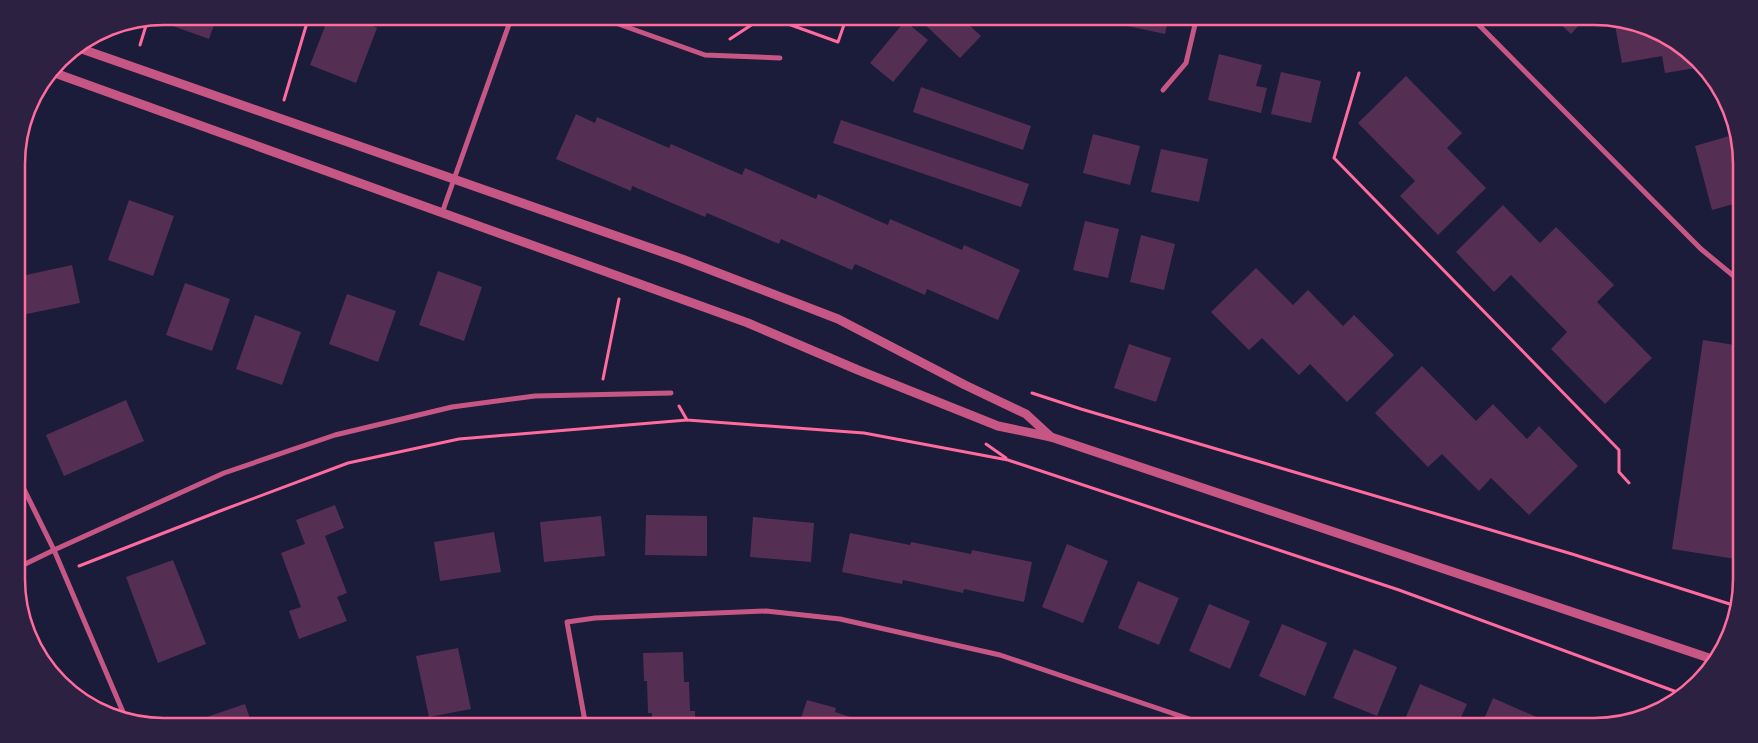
<svg xmlns="http://www.w3.org/2000/svg" width="1758" height="743" font-family="'IBM Plex Sans',sans-serif">
	<rect width="100%" height="100%" fill="#1b1b3a"/>
	<g fill="#542f53">
		<path d="M164 16H217L209 39 159 21 160 17Z"/>
		<path d="M329 16H373L370 25 377 28 356 83 310 65Z"/>
		<path d="M916 16H975L968 24 981 36 960 58Z"/>
		<path d="M1119 16H1169L1165 34 1118 24Z"/>
		<path d="M1552 16H1587L1571 34Z"/>
		<path d="M1614 20 1651 27 1702 67 1665 73 1662 56 1622 63Z"/>
		<path d="M905 21 928 40 893 82 870 63Z"/>
		<path d="M1219 54 1262 65 1256 86 1267 88 1261 113 1208 100Z"/>
		<path d="M1281 72 1321 81 1311 123 1271 114Z"/>
		<path d="M1406 76 1462 133 1447 148 1486 188 1438 235 1400 196 1415 181 1358 123Z"/>
		<path d="M921 87 1031 126 1023 150 913 112Z"/>
		<path d="M576 114 595 123 597 117 669 148 671 144 742 175 745 168 816 199 818 194 888 225 890 219 962 250 964 245 1020 270 998 320 927 289 925 295 855 264 852 270 781 239 779 244 707 213 705 217 632 186 631 191 556 159Z"/>
		<path d="M841 120 1029 184 1021 207 833 143Z"/>
		<path d="M1093 134 1140 146 1130 185 1083 173Z"/>
		<path d="M1736 134 1740 144 1741 202 1712 210 1695 146Z"/>
		<path d="M1161 149 1208 159 1199 202 1151 192Z"/>
		<path d="M129 200 174 216 153 276 108 260Z"/>
		<path d="M1503 205 1540 243 1556 227 1614 285 1597 302 1652 358 1605 404 1551 349 1567 332 1511 275 1494 292 1456 252Z"/>
		<path d="M1085 221 1119 229 1108 278 1073 270Z"/>
		<path d="M1141 235 1175 244 1164 290 1130 282Z"/>
		<path d="M72 265 80 303 17 316V277Z"/>
		<path d="M1256 268 1293 305 1308 290 1343 326 1354 315 1394 355 1347 402 1310 364 1299 375 1262 338 1249 350 1211 312Z"/>
		<path d="M438 271 482 287 464 341 419 325Z"/>
		<path d="M185 283 230 299 212 351 166 335Z"/>
		<path d="M347 294 396 311 378 362 329 344Z"/>
		<path d="M255 315 301 332 282 385 236 369Z"/>
		<path d="M1703 340 1741 346 1742 560 1672 549Z"/>
		<path d="M1129 344 1171 358 1156 402 1114 388Z"/>
		<path d="M1422 366 1476 421 1493 404 1527 439 1539 426 1578 466 1529 515 1491 478 1479 491 1442 454 1428 467 1375 413Z"/>
		<path d="M126 400 144 441 64 476 46 435Z"/>
		<path d="M335 505 344 528 325 536 347 593 337 597 347 621 299 639 289 611 301 607 281 553 305 544 296 520Z"/>
		<path d="M646 515 707 516V556L645 555Z"/>
		<path d="M601 516 605 556 544 562 540 522Z"/>
		<path d="M753 517 814 523 811 562 750 557Z"/>
		<path d="M494 532 501 572 440 581 434 542Z"/>
		<path d="M850 533 910 545 911 542 971 554 972 550 1032 562 1024 602 964 589 963 593 903 580 902 584 842 572Z"/>
		<path d="M1067 544 1108 561 1083 623 1042 607Z"/>
		<path d="M173 560 206 644 158 663 126 577Z"/>
		<path d="M1138 581 1179 598 1159 645 1118 628Z"/>
		<path d="M1209 604 1250 621 1230 669 1189 651Z"/>
		<path d="M1282 624 1327 643 1305 696 1259 676Z"/>
		<path d="M458 648 471 709 429 717 416 656Z"/>
		<path d="M1354 649 1397 667 1377 716 1333 698Z"/>
		<path d="M683 652 684 682H689L690 711H695V727H652V713H648L647 681H644L643 653Z"/>
		<path d="M1420 684 1467 704 1457 726H1402Z"/>
		<path d="M1493 698 1548 722 1547 726H1481Z"/>
		<path d="M807 700 836 708 835 712 865 722 864 727H798Z"/>
		<path d="M245 704 253 727H197L195 721Z"/>
	</g>
	<g fill="none" stroke-linecap="round" stroke-linejoin="round">
		<g stroke="#ff6b9d" stroke-width="3">
			<path d="M766 16 838 42 847 16"/>
			<path d="M730 39 765 16"/>
			<path d="M140 45 148 19"/>
			<path d="M1359 73 1334 158 1619 450V472L1629 483"/>
			<path d="M284 100 309 16"/>
			<path d="M603 379 619 299"/>
			<path d="M1032 393 1081 409 1572 554 1736 606"/>
			<path d="M679 406 687 420 864 433 1008 460 1399 590 1685 695"/>
			<path d="M986 444 1006 458"/>
			<path d="M79 566 220 511 348 463 459 439 687 420"/>
		</g>
		<g stroke="#c65784" stroke-width="5">
			<path d="M596 16 705 55 780 58"/>
			<path d="M1470 16 1701 249 1741 282"/>
			<path d="M1163 90 1186 63 1197 16"/>
			<path d="M442 213 512 16"/>
			<path d="M17 475 54 550 126 719"/>
			<path d="M17 568 54 550 224 473 335 435 452 407 535 396 671 393"/>
			<path d="M586 727 567 622 595 618 766 611 840 619 1000 655 1213 727"/>
		</g>
		<g stroke="#c65784" stroke-width="9">
			<path d="M76 47 682 259 838 319 965 385 1026 414 1051 437"/>
			<path d="M52 72 748 323 858 370 998 426 1051 437 1712 659"/>
		</g>
	</g>
	<path d="M0 0H1758V743H0ZM164 25H1594A139 139 0 0 1 1733 164V579A139 139 0 0 1 1594 718H164A139 139 0 0 1 25 579V164A139 139 0 0 1 164 25Z" fill="#2d2142" fill-rule="evenodd"/>
	<path fill="none" stroke="#ff6b9d" stroke-width="2.5" d="M164 25H1594A139 139 0 0 1 1733 164V579A139 139 0 0 1 1594 718H164A139 139 0 0 1 25 579V164A139 139 0 0 1 164 25Z"/>
</svg>
